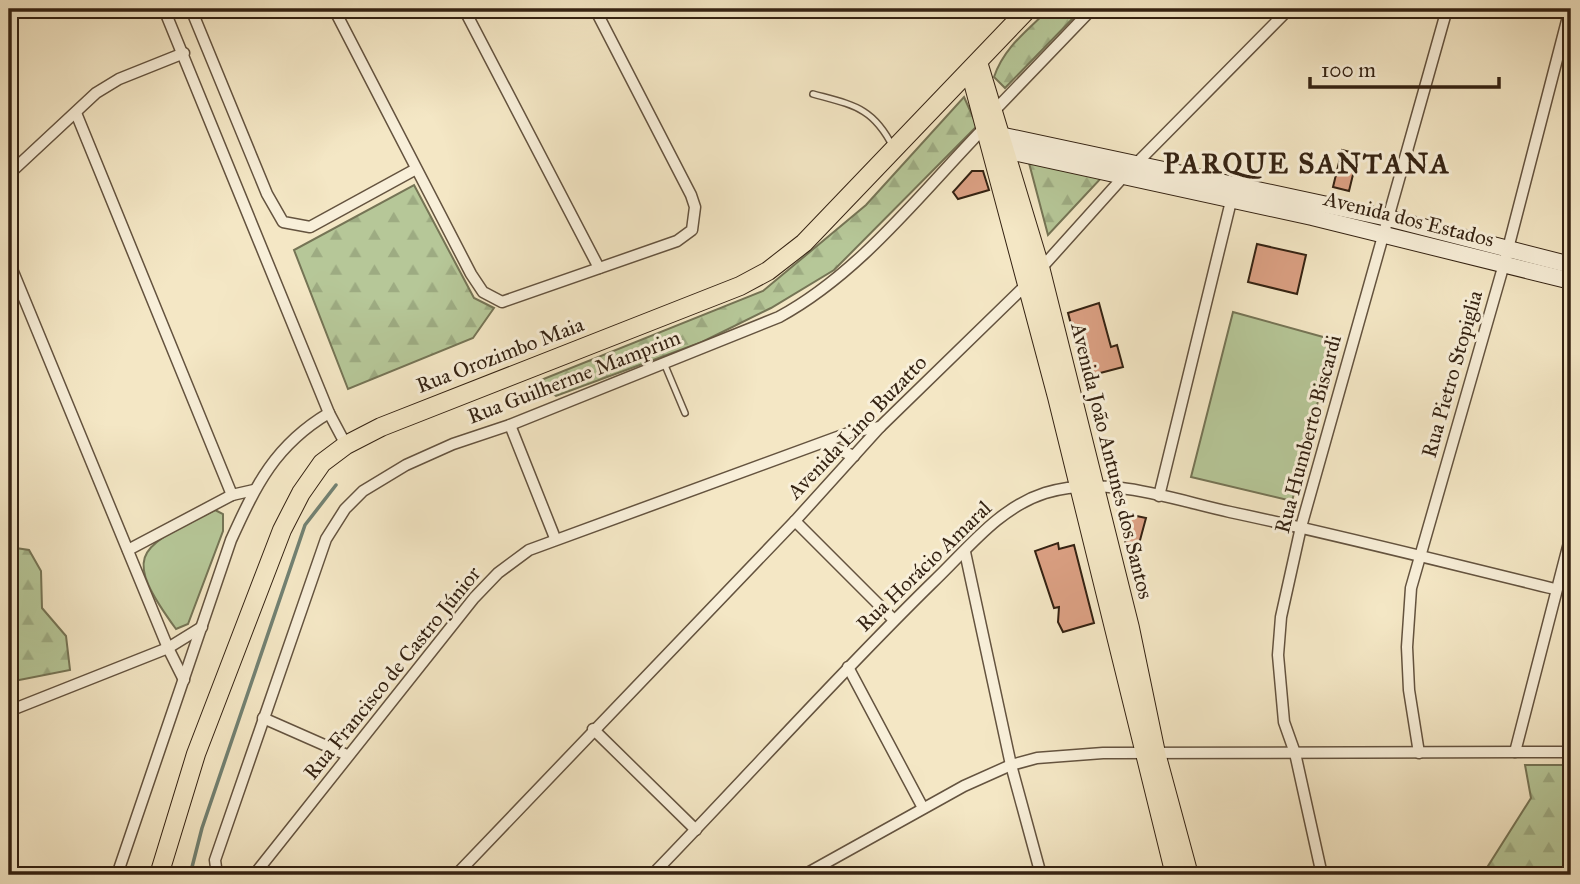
<svg xmlns="http://www.w3.org/2000/svg" width="1580" height="884" font-family="'IM FELL Great Primer',serif">
	<defs>
		<pattern id="forest-firs" width="22" height="20" patternUnits="userSpaceOnUse" patternTransform="scale(1.75)"><rect width="22" height="20" fill="#b6c798"/><path d="M5 1l3.5 6h-7zM16 11l3.5 6h-7z" fill="#9dab82"/></pattern>
	</defs>
	<rect width="100%" height="100%" fill="#f4e7c5"/>
	<filter id="stains"><feTurbulence type="fractalNoise" baseFrequency=".00286" numOctaves="4"/><feColorMatrix values="0 0 0 0 .2 0 0 0 0 .09 0 0 0 0 .02 0 0 0 .5 -.17"/></filter>
	<radialGradient id="worn" r=".72"><stop offset=".6" stop-color="#630" stop-opacity="0"/><stop offset="1" stop-color="#630" stop-opacity=".3"/></radialGradient>
	<g fill="url(#forest-firs)" stroke="#757455" stroke-width="2">
		<path d="M1049 9H1082L1005 88 994 77C1004 47 1028 30 1049 9Z"/>
		<path d="M964 97 977 126 834 270 771 308 702 342 556 396 536 382 763 291 866 205Z"/>
		<path d="M1029 163 1104 175 1048 235Z"/>
		<path d="M414 185 474 298 494 308 473 338 348 389 294 250Z"/>
		<path d="M9 547 29 550 41 571 42 608 66 636 70 670 9 682Z"/>
		<path d="M1525 765H1571V875H1495L1488 866 1531 798Z"/>
	</g>
	<g fill="#b6c798" stroke="#757455" stroke-width="2">
		<path d="M1233 312 1334 340 1292 501 1191 477Z"/>
		<path d="M215 510 223 514V531L188 624 176 629C119 551 140 548 215 510Z"/>
	</g>
	<g fill="none" stroke-linecap="round" stroke-linejoin="round">
		<path stroke="#728172" stroke-width="3.5" d="M190 875 202 828 305 525 336 485"/>
	</g>
	<g fill="#dba083" stroke="#342212" stroke-width="2">
		<path d="M1342 150 1358 154 1349 191 1333 187Z"/>
		<path d="M972 171H983L989 190 958 199 953 192Z"/>
		<path d="M1257 244 1306 255 1297 294 1248 282Z"/>
		<path d="M1099 303 1111 347 1117 345 1123 367 1085 377 1068 313Z"/>
		<path d="M1118 512 1146 518 1136 555 1128 552Z"/>
		<path d="M1058 543 1059 549 1074 545 1094 623 1063 632 1058 622 1059 607 1054 608 1035 551Z"/>
	</g>
	<g fill="none" stroke-linecap="round" stroke-linejoin="round">
		<g stroke="#64533f" stroke-width="8">
			<g id="lane">
				<path d="M813 94C853 105 873 107 893 147"/>
				<path d="M664 363 685 413"/>
			</g>
		</g>
		<g stroke="#64533f" stroke-width="13">
			<g id="street">
				<path d="M164 9 329 413 346 445"/>
				<path d="M191 9 267 194 283 222 310 227 416 169"/>
				<path d="M334 9 471 274 483 292 502 302 677 241 692 230 695 207 691 195 595 9"/>
				<path d="M464 9 599 268"/>
				<path d="M76 113 232 495"/>
				<path d="M9 174 96 93 119 79 184 53"/>
				<path d="M9 262 168 648 184 680"/>
				<path d="M510 425 555 538"/>
				<path d="M824 444 854 456"/>
				<path d="M1159 496 1233 193"/>
				<path d="M795 521 894 620"/>
				<path d="M128 550 232 495 254 490"/>
				<path d="M965 552 1011 765 1041 875"/>
				<path d="M848 667 923 808"/>
				<path d="M9 711 168 648 202 627"/>
				<path d="M263 718 347 755"/>
				<path d="M593 729 696 830"/>
				<path d="M1515 752 1571 535"/>
				<path d="M1419 753 1409 690 1407 647 1411 588 1504 264 1570 9"/>
				<path d="M117 875 231 540C256 485 275 445 329 413"/>
				<path d="M217 875 215 860 326 539 345 509 363 491 406 465 453 444 510 425 779 317C860 273 920 194 984 128L995 110 1092 9"/>
				<path d="M254 875 474 598 498 573 529 550 851 432 880 427"/>
				<path d="M456 875 795 521 880 427 1027 284 1125 175 1289 9"/>
				<path d="M652 875C746 778 836 677 932 583 967 550 998 508 1045 493 1105 474 1171 499 1230 512 1339 535 1447 563 1555 589"/>
				<path d="M804 875 964 786 1011 765 1037 758 1103 753 1571 752"/>
				<path d="M1322 875 1295 753 1284 722 1278 655 1281 617 1301 527 1447 9"/>
			</g>
		</g>
		<g stroke="#342212" stroke-width="18">
			<g id="secondary">
				<path d="M990 133 1388 218 1571 265"/>
				<path d="M995 148 1312 217 1571 281"/>
			</g>
		</g>
		<g stroke="#342212" stroke-width="20">
			<g id="primary">
				<path d="M978 62 1040 267 1130 628 1156 753 1189 875"/>
				<path d="M970 71 1057 397 1175 875"/>
				<path d="M159 875 196 754 282 530 301 493 322 463 346 445 381 427 740 286 768 271 804 243 1028 9"/>
			</g>
		</g>
		<use href="#lane" stroke="#f8efd9" stroke-width="5"/>
		<use href="#street" stroke="#f8efd9" stroke-width="10"/>
		<use href="#secondary" stroke="#f8efd9" stroke-width="16"/>
		<use href="#primary" stroke="#f4e7c5" stroke-width="18"/>
	</g>
	<g text-anchor="middle" stroke-width="6" stroke-linejoin="round" paint-order="stroke">
		<g font-size="21" fill="#342212" stroke="#f8efd9">
			<text transform="translate(1409 219) rotate(14)" y="7">Avenida dos Estados</text>
			<text transform="translate(500 355) rotate(-21)" y="7">Rua Orozimbo Maia</text>
			<text transform="translate(1452 374) rotate(-74)" y="7">Rua Pietro Stopiglia</text>
			<text transform="translate(574 377) rotate(-21)" y="7">Rua Guilherme Mamprim</text>
			<text transform="translate(857 427) rotate(-46)" y="7">Avenida Lino Buzatto</text>
			<text transform="translate(1308 434) rotate(-75)" y="7">Rua Humberto Biscardi</text>
			<text transform="translate(1112 461) rotate(76)" y="7">Avenida João Antunes dos Santos</text>
			<text transform="translate(924 566) rotate(-44)" y="7">Rua Horácio Amaral</text>
			<text transform="translate(392 673) rotate(-51)" y="7">Rua Francisco de Castro Júnior</text>
		</g>
		<g font-size="28" font-weight="bold" letter-spacing="2" fill="#342212" stroke="#f8efd9">
			<text x="1307" y="173">PARQUE SANTANA</text>
		</g>
	</g>
	<rect width="1580" height="884" fill="none" stroke="#f4e7c5" stroke-width="35"/>
	<rect x="10" y="10" width="1559" height="863" fill="none" stroke="#342212" stroke-width="3.5"/>
	<rect x="18" y="18" width="1545" height="849" fill="none" stroke="#342212" stroke-width="2"/>
	<path d="M1310 77v10h189v-10" fill="none" stroke="#342212" stroke-width="3.5"/>
	<text x="1321" y="77" font-size="21" fill="#342212" stroke="#f8efd9" stroke-width="5" paint-order="stroke">100 m</text>
	<rect width="100%" height="100%" filter="url(#stains)"/>
	<rect width="100%" height="100%" fill="url(#worn)"/>
</svg>
